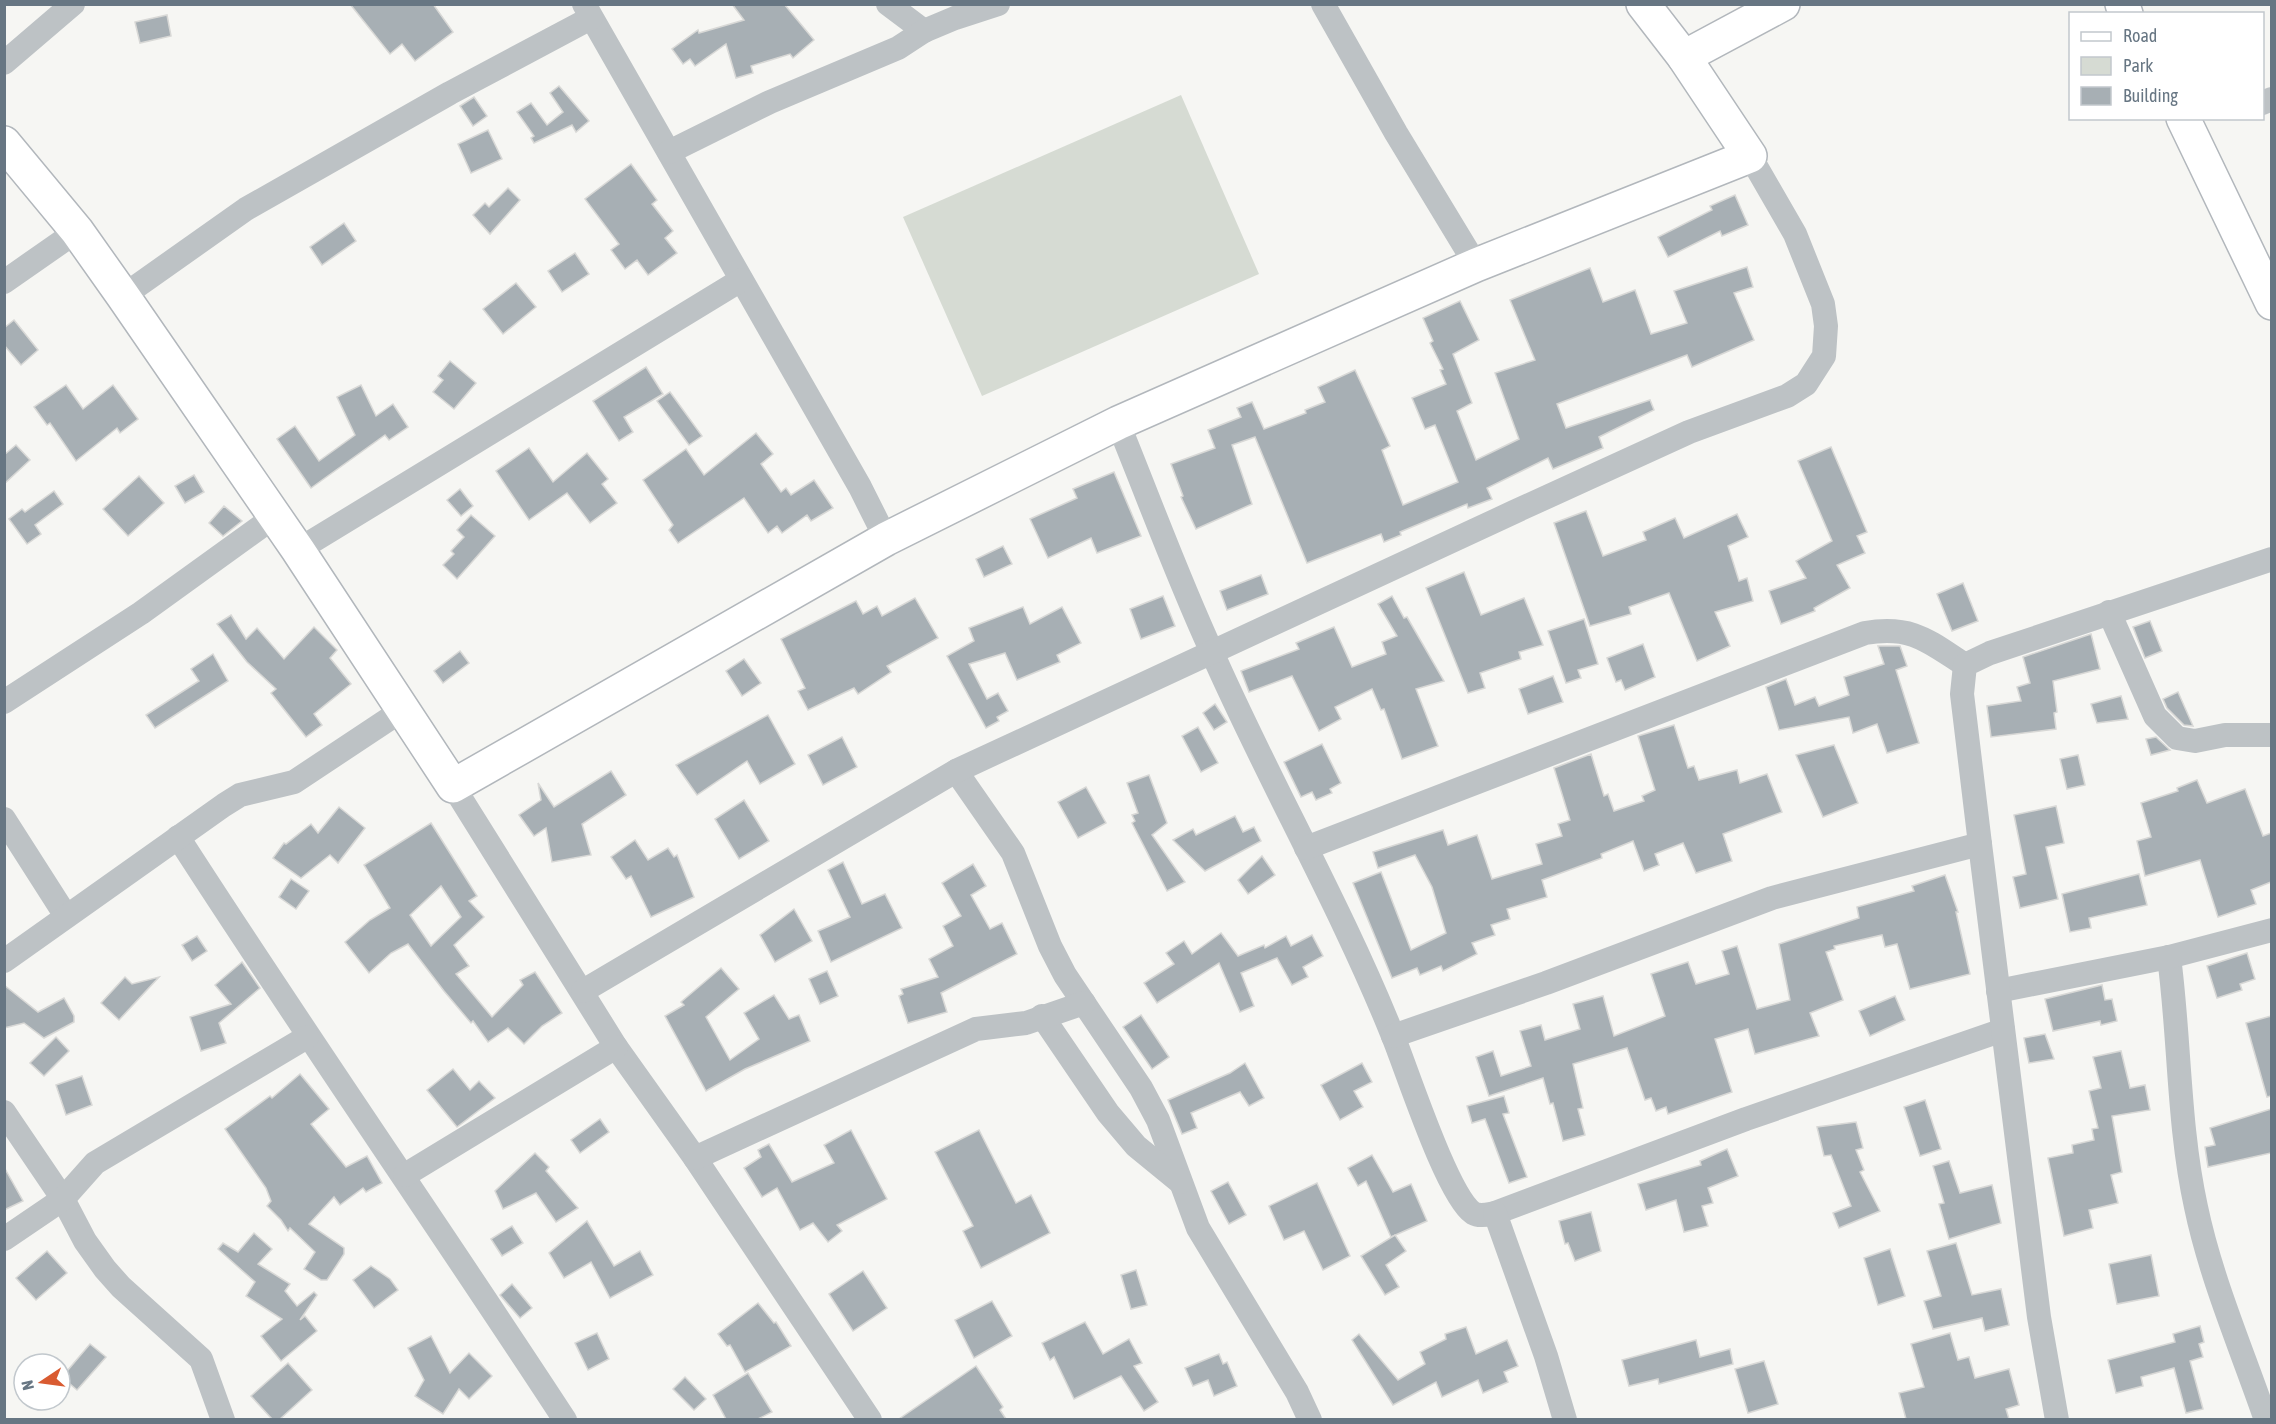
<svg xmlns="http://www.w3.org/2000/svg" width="2276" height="1424" font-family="'Asap Condensed',sans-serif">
	<rect width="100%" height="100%" fill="#f6f6f3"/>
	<path fill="#d6dbd3" d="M1181 95 1259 274 982 396 903 217Z"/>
	<g fill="#a7afb4" stroke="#d8d8d6" stroke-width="1.5" fill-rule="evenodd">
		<path d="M350 4H433L453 32 415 61 402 44 390 54Z"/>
		<path d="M732 4H784L814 40 793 58 790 54 751 66 753 73 736 78 726 44 695 66 690 59 683 64 672 49 698 30 699 33 744 20Z"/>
		<path d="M167 15 171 36 140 43 135 22Z"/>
		<path d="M559 86 589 121 576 132 572 125 534 143 531 138 534 136 517 112 531 103 547 125 563 112 550 93Z"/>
		<path d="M474 97 487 116 473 126 460 106Z"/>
		<path d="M488 130 502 159 471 173 458 144Z"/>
		<path d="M631 164 657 200 652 204 673 231 665 238 677 253 648 275 637 260 625 269 611 250 619 244 585 199Z"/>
		<path d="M508 188 520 200 490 234 473 215 485 203 489 207Z"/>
		<path d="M1735 195 1748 225 1722 236 1720 231 1668 257 1658 237 1712 210 1710 206Z"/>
		<path d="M344 223 356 241 322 265 310 247Z"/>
		<path d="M575 253 589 274 562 292 548 271Z"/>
		<path d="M1747 267 1753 287 1734 293 1754 340 1692 367 1687 355 1557 404 1566 428 1650 400 1654 410 1599 437 1603 448 1553 469 1548 458 1487 488 1492 499 1468 508 1467 504 1400 532 1401 535 1384 542 1381 534 1307 563 1255 437 1232 445 1252 504 1196 529 1181 497 1183 496 1171 464 1215 448 1208 430 1241 417 1237 408 1252 402 1264 429 1306 413 1305 410 1325 402 1318 387 1355 370 1390 446 1382 450 1403 505 1458 482 1435 425 1425 429 1412 398 1446 384 1440 370 1443 369 1430 343 1433 341 1423 318 1460 301 1479 340 1453 354 1472 403 1457 411 1476 460 1519 439 1495 373 1535 360 1510 300 1590 268 1603 302 1635 290 1651 334 1687 323 1674 291Z"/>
		<path d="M516 283 536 307 503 334 483 309Z"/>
		<path d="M14 320 38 350 21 365 4 345V328Z"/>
		<path d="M450 361 476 383 454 409 433 392 443 380 438 376Z"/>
		<path d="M646 367 663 394 624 417 633 432 619 441 593 401Z"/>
		<path d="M66 385 83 409 113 385 138 419 120 433 117 428 76 461 50 423 47 425 34 407Z"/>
		<path d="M361 385 376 416 393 404 408 427 389 440 385 435 311 488 277 439 295 426 319 461 355 435 337 397Z"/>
		<path d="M670 392 702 436 689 445 657 401Z"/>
		<path d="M756 433 773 454 761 464 781 492 786 488 791 495 814 480 833 508 811 521 807 515 782 533 777 526 768 533 744 498 678 543 669 530 673 525 643 480 686 449 704 475Z"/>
		<path d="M16 445 30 460 4 484V455Z"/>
		<path d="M1831 447 1867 532 1857 536 1865 553 1837 565 1850 588 1814 608 1815 611 1781 624 1769 591 1806 578 1796 561 1832 541 1798 461Z"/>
		<path d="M529 448 553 482 587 453 608 479 602 484 617 503 590 523 567 493 529 520 496 471Z"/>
		<path d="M1114 472 1141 536 1097 553 1091 538 1048 558 1030 519 1077 498 1073 489Z"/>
		<path d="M194 475 204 492 185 503 175 486Z"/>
		<path d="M139 476 164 503 128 536 103 509Z"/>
		<path d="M460 489 473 506 461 516 447 500Z"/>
		<path d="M54 491 63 504 35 525 41 534 27 544 9 519 22 509 25 512Z"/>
		<path d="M224 506 242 521 223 536 209 523Z"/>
		<path d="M1586 511 1603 556 1646 540 1643 532 1675 518 1684 538 1737 514 1748 537 1728 546 1739 581 1747 578 1753 601 1715 612 1730 646 1697 661 1669 593 1629 607 1631 614 1590 626 1554 523Z"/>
		<path d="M471 515 495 536 457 579 443 565 454 554 451 551 464 537 457 530Z"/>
		<path d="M1003 546 1012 564 984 577 976 559Z"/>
		<path d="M1464 572 1481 615 1524 598 1543 645 1519 652 1521 659 1480 673 1485 688 1468 693 1426 588Z"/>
		<path d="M1261 575 1268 594 1227 610 1220 591Z"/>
		<path d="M1963 583 1978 621 1952 631 1937 594Z"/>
		<path d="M1163 596 1175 626 1141 639 1130 609Z"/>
		<path d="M1392 596 1404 618 1407 617 1444 681 1416 689 1438 746 1402 759 1384 709 1381 710 1372 689 1335 707 1341 719 1319 731 1292 676 1249 692 1241 671 1299 649 1296 643 1334 627 1352 667 1386 654 1382 642 1397 636 1378 604Z"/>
		<path d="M915 598 938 638 887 666 891 672 858 694 854 688 808 710 798 691 805 688 781 639 856 601 863 614 877 606 882 616Z"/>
		<path d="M1023 607 1030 624 1062 607 1081 643 1057 655 1060 662 1017 680 1005 653 969 664 987 699 998 693 1008 711 997 717 999 721 986 728 947 656 974 641 969 628Z"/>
		<path d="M231 615 246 639 257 628 284 659 314 627 337 650 330 658 351 684 314 714 322 725 306 737 271 693 276 689 247 662 217 624Z"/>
		<path d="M1584 619 1598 664 1578 670 1581 678 1566 683 1548 631Z"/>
		<path d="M2150 621 2162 651 2145 658 2133 627Z"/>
		<path d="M2091 634 2100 669 2053 681 2057 712 2054 713 2056 729 1991 737 1987 706 2021 701 2017 687 2030 683 2023 657Z"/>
		<path d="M1643 644 1655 677 1625 690 1621 680 1616 682 1607 658Z"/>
		<path d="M1878 646H1900L1907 666 1896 670 1919 743 1887 753 1877 724 1853 733 1849 717 1779 730 1766 687 1786 679 1795 705 1815 697 1819 706 1849 695 1844 677 1884 664Z"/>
		<path d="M460 651 469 663 443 683 434 671Z"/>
		<path d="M213 654 228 681 155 728 146 715 199 681 191 669Z"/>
		<path d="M744 659 761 683 742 696 726 671Z"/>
		<path d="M1553 676 1563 702 1528 714 1519 689Z"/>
		<path d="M2178 692 2193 726 2184 725 2167 708 2163 699Z"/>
		<path d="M2121 696 2128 719 2097 723 2091 704Z"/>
		<path d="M1215 704 1227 722 1214 730 1203 713Z"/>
		<path d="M768 715 795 764 760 784 747 761 697 795 676 765Z"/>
		<path d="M1674 725 1688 768 1694 766 1699 780 1737 770 1740 783 1767 774 1782 812 1723 834 1732 861 1696 873 1683 843 1655 854 1659 865 1644 871 1633 841 1601 854 1602 858 1542 880 1547 897 1507 909 1510 919 1491 925 1495 935 1472 943 1477 954 1443 971 1441 966 1420 975 1417 968 1392 978 1353 883 1381 872 1411 950 1446 933 1432 887 1415 855 1378 868 1373 852 1443 830 1448 845 1477 835 1492 879 1542 864 1536 844 1562 836 1558 824 1570 820 1554 768 1591 754 1604 796 1608 794 1614 811 1644 801 1642 796 1655 790 1638 736Z"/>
		<path d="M1198 727 1218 763 1201 772 1182 736Z"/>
		<path d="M842 737 857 767 823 785 808 755Z"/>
		<path d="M2156 737 2170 750 2151 755 2146 739Z"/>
		<path d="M1322 744 1341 783 1330 789 1332 793 1316 800 1312 792 1301 797 1284 762Z"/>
		<path d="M1834 745 1858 803 1823 817 1796 755Z"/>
		<path d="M2078 755 2085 785 2067 789 2060 759Z"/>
		<path d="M611 771 626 795 582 824 591 855 552 862 546 828 534 836 519 815 541 800 538 783 554 807Z"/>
		<path d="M1149 775 1167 823 1152 835 1185 882 1167 891 1132 823 1135 821 1132 815 1138 813 1127 783Z"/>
		<path d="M2197 780 2207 803 2245 789 2263 836 2271 833V882L2251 890 2256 904 2218 917 2200 860 2145 876 2137 841 2151 837 2141 803 2178 791 2177 788Z"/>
		<path d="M1086 787 1106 823 1078 838 1058 802Z"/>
		<path d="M744 800 769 841 739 859 715 819Z"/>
		<path d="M2056 806 2064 843 2046 847 2058 899 2020 908 2013 877 2026 874 2014 815Z"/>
		<path d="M339 807 365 828 338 863 330 855 301 878 273 858 284 843 286 844 311 824 318 833Z"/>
		<path d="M1235 816 1243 832 1254 827 1261 841 1205 871 1173 840 1193 829 1196 835Z"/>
		<path d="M431 823 477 896 469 901 484 917 454 945 469 966 456 974 492 1017 523 985 520 980 535 972 562 1013 542 1026 524 1044 508 1028 488 1042 473 1021 471 1023 444 991 408 944 391 953 369 973 345 942 370 920 390 908 364 865ZM441 886 461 917 431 946 410 915Z"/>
		<path d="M635 840 648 860 668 848 674 857 677 855 694 897 651 917 631 876 626 879 611 857Z"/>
		<path d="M1262 856 1275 875 1248 894 1238 880Z"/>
		<path d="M843 862 862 904 885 894 902 928 831 962 818 931 850 917 828 870Z"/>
		<path d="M973 864 986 886 971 895 990 929 1002 923 1017 954 941 993 947 1012 908 1023 899 996 903 994 901 989 938 977 929 959 953 946 943 926 961 916 942 883Z"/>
		<path d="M2139 874 2147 905 2089 918 2091 928 2070 932 2062 894Z"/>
		<path d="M1945 875 1958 912H1956L1970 974 1910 989 1897 944 1885 947 1882 935 1834 946 1835 949 1826 952 1843 1000 1810 1013 1819 1036 1755 1054 1748 1029 1715 1039 1732 1092 1668 1114 1666 1107 1656 1111 1651 1098 1645 1100 1627 1048 1573 1064 1583 1108 1578 1109 1585 1135 1563 1141 1553 1103 1550 1104 1543 1078 1489 1096 1476 1057 1493 1051 1501 1076 1531 1066 1520 1031 1541 1025 1545 1040 1580 1029 1573 1004 1603 996 1614 1036 1665 1016 1651 974 1688 962 1696 984 1729 974 1722 951 1737 946 1757 1009 1790 1000 1779 944 1859 918 1857 907 1914 891 1912 886Z"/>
		<path d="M291 879 309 891 296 909 279 897Z"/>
		<path d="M794 909 812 941 775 962 760 935Z"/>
		<path d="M1221 933 1238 956 1264 945 1265 948 1286 936 1291 946 1312 935 1323 956 1303 967 1308 977 1292 985 1277 958 1241 973 1254 1006 1240 1012 1219 963 1157 1003 1144 983 1174 964 1166 953 1184 941 1192 954Z"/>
		<path d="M197 936 207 951 192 961 182 945Z"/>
		<path d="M2247 953 2255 979 2240 984 2242 990 2217 998 2207 966Z"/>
		<path d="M242 962 260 988 219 1023 226 1043 201 1051 190 1017 231 1004 215 985Z"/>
		<path d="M721 968 739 989 706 1017 730 1060 759 1039 744 1013 774 995 789 1019 799 1015 810 1041 745 1069 706 1091 665 1016 684 1005 681 1002Z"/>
		<path d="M827 971 838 996 820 1004 809 979Z"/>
		<path d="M125 977 132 984 159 977 119 1020 101 1003Z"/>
		<path d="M4 985 38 1012 64 998 74 1016V1022L44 1038 24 1023 4 1028Z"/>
		<path d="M2102 985 2105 1000 2112 999 2117 1021 2101 1025 2100 1021 2053 1031 2045 999Z"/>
		<path d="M1895 996 1905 1020 1870 1036 1859 1011Z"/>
		<path d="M1141 1015 1169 1057 1152 1069 1123 1027Z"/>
		<path d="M2271 1016V1096L2267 1097 2246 1023Z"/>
		<path d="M2045 1034 2054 1059 2029 1063 2024 1038Z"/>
		<path d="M56 1037 69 1051 44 1076 30 1063Z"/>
		<path d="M2121 1051 2130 1088 2145 1085 2150 1110 2112 1116 2122 1172 2111 1175 2118 1203 2089 1210 2093 1228 2064 1236 2048 1158 2073 1153 2072 1145 2094 1140 2092 1129 2098 1128 2089 1091 2101 1088 2093 1057Z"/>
		<path d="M1245 1063 1264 1098 1249 1106 1240 1092 1191 1113 1197 1128 1182 1134 1168 1100 1230 1073Z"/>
		<path d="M1362 1063 1372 1082 1354 1091 1363 1107 1340 1120 1321 1085Z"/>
		<path d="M453 1069 470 1090 479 1081 495 1098 457 1127 427 1090Z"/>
		<path d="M300 1074 329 1109 311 1124 346 1167 367 1156 382 1183 366 1192 363 1188 340 1205 334 1197 309 1224 344 1248V1254L327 1280H321L304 1269 315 1252 290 1228 288 1231 281 1220 267 1206 271 1201 266 1188 225 1129 270 1096 272 1098Z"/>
		<path d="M82 1076 92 1105 66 1115 56 1085Z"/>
		<path d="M1504 1096 1509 1113 1503 1114 1527 1177 1509 1183 1485 1119 1472 1123 1467 1106Z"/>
		<path d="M1925 1100 1941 1149 1920 1156 1904 1107Z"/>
		<path d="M2271 1109V1153L2208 1167 2205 1147 2215 1145 2210 1128Z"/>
		<path d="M600 1119 609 1132 580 1153 571 1140Z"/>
		<path d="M1856 1122 1863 1148 1856 1150 1864 1170 1860 1172 1880 1211 1839 1228 1833 1213 1851 1206 1831 1155 1824 1156 1817 1127Z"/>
		<path d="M851 1130 887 1199 837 1225 842 1231 828 1242 813 1223 800 1230 777 1188 762 1197 744 1168 761 1157 758 1150 769 1144 792 1182 834 1163 824 1145Z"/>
		<path d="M979 1130 1016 1203 1031 1195 1050 1233 981 1268 963 1231 973 1226 935 1152Z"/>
		<path d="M1727 1149 1738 1176 1708 1188 1713 1203 1702 1206 1708 1226 1684 1232 1676 1200 1646 1210 1638 1184 1701 1165 1700 1161Z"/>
		<path d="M535 1153 549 1167 546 1171 578 1208 556 1222 536 1193 503 1209 495 1191Z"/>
		<path d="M1372 1155 1393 1192 1411 1184 1427 1221 1391 1237 1366 1181 1358 1186 1348 1168Z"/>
		<path d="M1949 1161 1960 1193 1992 1185 2001 1223 1949 1239 1939 1204 1944 1203 1933 1166Z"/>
		<path d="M4 1167 23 1201 4 1210Z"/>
		<path d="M1228 1182 1246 1215 1229 1224 1211 1191Z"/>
		<path d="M1317 1183 1350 1256 1323 1270 1304 1231 1284 1240 1269 1206Z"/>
		<path d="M1591 1212 1601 1251 1575 1261 1568 1243 1565 1244 1559 1221Z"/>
		<path d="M587 1221 614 1266 640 1251 653 1275 610 1298 591 1262 564 1278 549 1253Z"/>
		<path d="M512 1226 523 1243 502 1256 491 1239Z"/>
		<path d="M254 1233 272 1249 258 1264 290 1284 285 1291 297 1306 314 1292 317 1295 300 1320 305 1316 317 1331 281 1361 261 1336 282 1319 246 1296 255 1282 218 1249 223 1243 238 1252Z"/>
		<path d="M1395 1235 1406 1251 1386 1265 1399 1287 1385 1295 1361 1256Z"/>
		<path d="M1956 1243 1972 1295 2001 1289 2009 1325 1985 1331 1982 1318 1933 1329 1924 1301 1941 1296 1927 1251Z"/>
		<path d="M1890 1249 1905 1296 1878 1305 1864 1258Z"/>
		<path d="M47 1251 67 1273 36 1300 16 1278Z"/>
		<path d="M2151 1255 2159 1296 2117 1304 2109 1264Z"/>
		<path d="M371 1266 390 1279 398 1290 374 1308 353 1280Z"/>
		<path d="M1136 1270 1147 1305 1131 1309 1121 1275Z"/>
		<path d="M863 1271 887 1308 853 1331 829 1294Z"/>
		<path d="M512 1284 532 1308 520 1318 500 1295Z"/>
		<path d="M992 1301 1012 1336 974 1358 955 1320Z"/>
		<path d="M758 1303 774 1323 776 1322 791 1346 745 1372 730 1345 727 1346 718 1334Z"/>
		<path d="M1085 1322 1103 1354 1129 1339 1142 1363 1134 1366 1158 1402 1144 1411 1121 1376 1074 1399 1054 1357 1050 1360 1042 1343Z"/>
		<path d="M2200 1326 2204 1342 2199 1344 2203 1357 2190 1361 2203 1409 2186 1413 2174 1368 2141 1377 2143 1386 2116 1393 2108 1360 2175 1342 2173 1334Z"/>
		<path d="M1466 1327 1476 1354 1507 1340 1518 1366 1504 1372 1508 1382 1483 1393 1478 1380 1442 1397 1436 1382 1393 1405 1352 1340 1359 1334 1398 1380 1425 1364 1420 1352 1446 1339 1445 1334Z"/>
		<path d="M597 1333 609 1359 588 1370 575 1343Z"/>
		<path d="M1950 1333 1958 1360 1969 1357 1975 1378 2009 1369 2019 1405 2006 1409 2009 1419H1906L1899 1393 1924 1387 1911 1344Z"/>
		<path d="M431 1336 450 1373 469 1353 492 1376 469 1399 459 1389 443 1414 415 1396 424 1380 408 1348Z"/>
		<path d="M1696 1340 1700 1357 1730 1349 1733 1364 1659 1384 1658 1379 1629 1386 1622 1360Z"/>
		<path d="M90 1344 106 1357 77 1390 62 1377Z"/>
		<path d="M1219 1354 1223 1364 1227 1362 1237 1386 1214 1396 1208 1380 1193 1386 1185 1368Z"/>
		<path d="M1764 1361 1778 1404 1748 1413 1735 1369Z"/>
		<path d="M288 1363 312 1390 280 1419H272L251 1396Z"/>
		<path d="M976 1366 1003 1407 1000 1410 1006 1419H899Z"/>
		<path d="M748 1373 772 1412 758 1419H726L713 1395Z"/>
		<path d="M685 1377 706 1399 694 1410 673 1389Z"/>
	</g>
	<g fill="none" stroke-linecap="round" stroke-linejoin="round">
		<g stroke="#b2b7bc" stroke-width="36">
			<g id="secondary">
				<path d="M2122 4 2126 14"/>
				<path d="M1684 57 1783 4"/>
				<path d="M2183 118 2272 303"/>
				<path d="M4 143 77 231 123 296 298 550 453 786 886 539 1118 423 1476 265 1750 156 1684 57 1643 4"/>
			</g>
		</g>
		<g stroke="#bdc2c5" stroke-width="24">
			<path d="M584 4 860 487 886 539"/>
			<path d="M888 4 924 31"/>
			<path d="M1323 4 1396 133 1476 265"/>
			<path d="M4 63 73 4"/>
			<path d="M2262 103 2272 99"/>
			<path d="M669 152 770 102 898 48 924 31 955 18 998 4"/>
			<path d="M4 282 77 231"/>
			<path d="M123 296 246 209 450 93 591 18"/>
			<path d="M1118 423C1149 499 1177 576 1211 650 1268 780 1340 904 1393 1036 1407 1070 1447 1195 1473 1213 1480 1217 1489 1214 1495 1213L1746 1119 2003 1030"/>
			<path d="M298 550 741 280"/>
			<path d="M2109 612 2155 716 2177 738 2195 741 2225 735H2272"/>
			<path d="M4 702 141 613 274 517"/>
			<path d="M956 771 1013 853 1050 946 1065 975 1141 1088 1158 1120 1198 1228 1297 1392 1310 1420"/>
			<path d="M453 786 616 1047 695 1158 870 1420"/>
			<path d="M4 819 66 916"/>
			<path d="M178 837C304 1033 437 1224 565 1420"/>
			<path d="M1306 848 1865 633C1912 625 1928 641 1965 665"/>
			<path d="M2169 957C2180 1040 2178 1125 2196 1207 2211 1279 2242 1350 2266 1420"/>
			<path d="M4 961 224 805 240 795 294 782 401 711"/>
			<path d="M583 991 956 771 1514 512 1689 432 1787 396 1806 384 1824 356 1826 326 1823 304 1795 234 1750 156"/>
			<path d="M1998 991 2169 957 2272 930"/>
			<path d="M1042 1016 1108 1113 1136 1146 1180 1182"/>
			<path d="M1393 1036 1546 983 1772 898 1980 844"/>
			<path d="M4 1112 63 1199 85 1241 105 1269 121 1287 201 1359 223 1420"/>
			<path d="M695 1158 976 1029 1026 1023 1084 1003"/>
			<path d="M405 1175 616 1047"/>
			<path d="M1495 1213 1546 1356 1565 1420"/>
			<path d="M4 1239 63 1199 95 1163 307 1037"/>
			<path d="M2057 1420 2039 1317 1980 844 1962 694 1965 665 1990 653 2272 559"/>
		</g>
		<use href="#secondary" stroke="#fff" stroke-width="33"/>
	</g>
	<rect width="2276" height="1424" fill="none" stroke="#677683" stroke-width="12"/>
	<rect x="2069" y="12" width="195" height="108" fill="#ffffff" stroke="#c2c8cd" stroke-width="1.5"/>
	<rect x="2081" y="32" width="30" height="9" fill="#ffffff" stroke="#c2c8cd" stroke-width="1.5"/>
	<text x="2123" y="42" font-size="18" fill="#677683">Road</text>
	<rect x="2081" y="57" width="30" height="18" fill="#d6dbd3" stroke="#c2c8cd" stroke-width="1.5"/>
	<text x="2123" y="72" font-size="18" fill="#677683">Park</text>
	<rect x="2081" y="87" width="30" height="18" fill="#a7afb4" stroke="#c2c8cd" stroke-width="1.5"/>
	<text x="2123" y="102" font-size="18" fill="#677683">Building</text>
	<g transform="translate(42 1382) rotate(257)"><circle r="28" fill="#ffffff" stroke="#c2c8cd" stroke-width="1.5"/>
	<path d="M0-4.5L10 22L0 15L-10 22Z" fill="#d95b31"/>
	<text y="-9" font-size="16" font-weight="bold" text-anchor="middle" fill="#677683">N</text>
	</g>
</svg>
